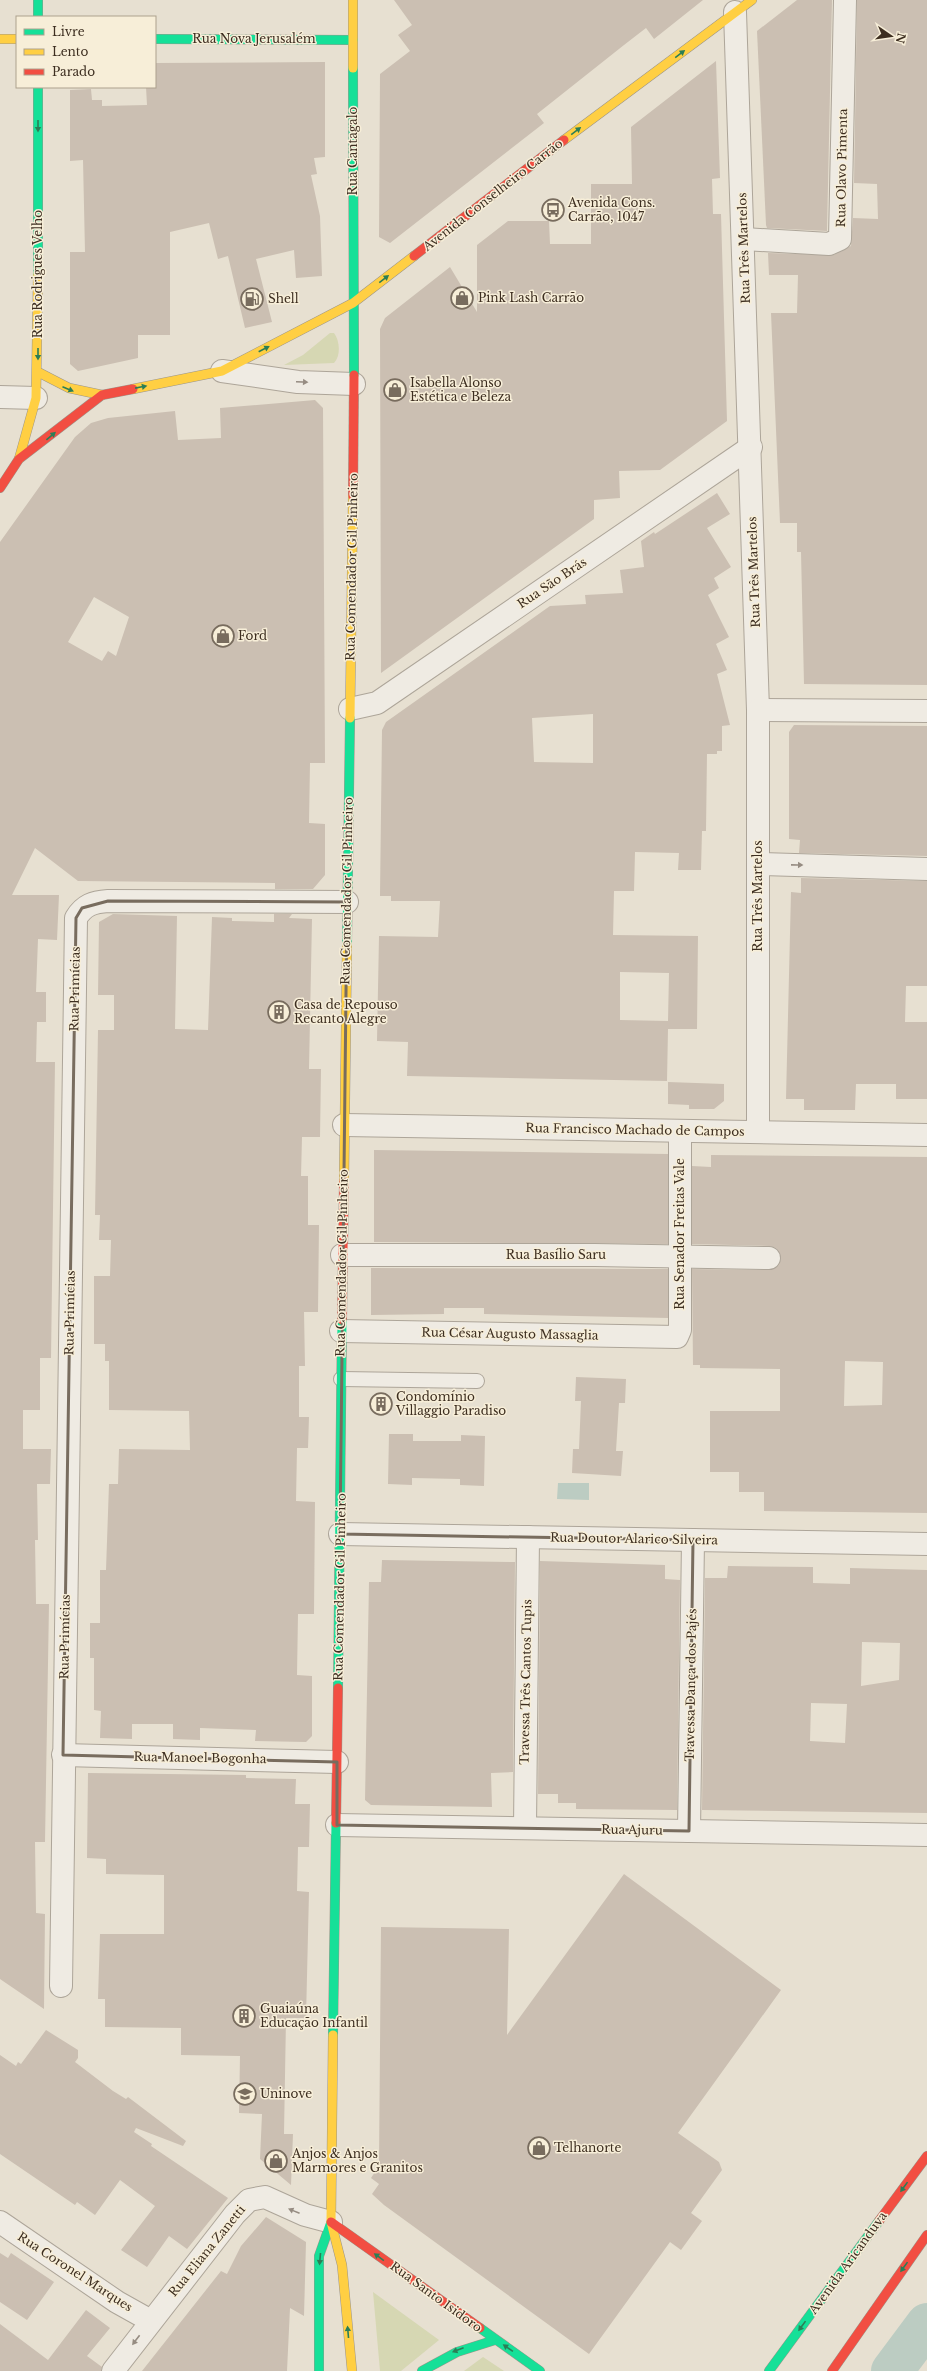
<svg xmlns="http://www.w3.org/2000/svg" width="927" height="2371" font-family="'Libre Baskerville',serif">
	<rect width="100%" height="100%" fill="#e7e0d1"/>
	<g fill="#d6d7b3">
		<path d="M330 333H334C340 341 341 356 334 363L284 365 303 355Z"/>
		<path d="M373 2292 439 2340 401 2371H380Z"/>
		<path d="M483 2357 504 2371H464Z"/>
	</g>
	<path fill="#bcccc2" d="M558 1483H589V1500L557 1499Z"/>
	<g fill="none" stroke-linecap="round" stroke-linejoin="round">
		<path stroke="#bcccc2" stroke-width="42" d="M892 2371 927 2324"/>
	</g>
	<g fill="#cbbfb2" fill-rule="evenodd">
		<path d="M394 0H703L654 39 646 28 624 45 537 114 544 123 390 243 379 237 380 74 410 51 398 35 412 25Z"/>
		<path d="M797 0H832L827 231 767 228 766 225 757 31Z"/>
		<path d="M857 0H927V685L804 684 801 552H797V523H780L771 313H797L798 275H769L768 253 834 255 851 246 853 218 878 219 877 184 854 183Z"/>
		<path d="M716 61 720 178 712 179 713 214H721L727 421 660 470 619 471 620 498 594 500V519L381 673 380 329 385 318 450 267 477 312V245L508 221H549L550 244H591V184H632L631 127Z"/>
		<path d="M325 62V157L314 158 317 174 311 175 320 216 322 276 296 278 294 250 256 259 272 322 245 328 228 256 218 259 209 223 170 232V335H138V358L78 371 70 364V252H85L83 160 70 161V90L91 89 92 100H102V106L147 105 146 87H155V63Z"/>
		<path d="M315 400 323 408 325 763H310L309 823 325 824V875L313 889H275V883L78 881 35 848 12 895H59L57 940 38 939 36 992H46V1022H37L36 1062H55L51 1358H40V1410H23V1449H51L50 1484H37L38 1540H35L36 1604H49L45 1842H35L36 1913 45 1914 44 2009 0 1979V542L75 437 91 423 108 418 175 411 178 440 221 438 220 408ZM94 597 129 617 116 656 108 651 102 661 68 642Z"/>
		<path d="M717 493 730 514 707 528 731 567 714 578 719 588 708 595 729 637 716 644 727 670 717 674 730 725 722 726V751H717V754H707L706 831H702L701 870H678L679 853 635 852 634 891H614L613 935 698 936 697 1029H668L667 1081 407 1076 408 1042 377 1041 379 936 438 937 440 901H391V896H380L382 730 386 722 550 606 586 604 585 595 623 593 620 570 644 567 641 541 654 532 655 534ZM593 714V763L534 762 532 718ZM620 972 669 973 668 1021 620 1020Z"/>
		<path d="M794 725 927 726V856L799 853 800 840 789 839V732Z"/>
		<path d="M801 878 927 881V986H906L905 1022H927V1099H896V1084H856L855 1110H804V1099H786L791 892 801 893Z"/>
		<path d="M113 914 177 916 175 1029 208 1030 212 917 232 918V921L274 922V914H292L289 918 312 919 309 1069H321L320 1137H302L301 1176H308V1225H319L318 1312H304L305 1366H299V1417H309L308 1448H297L296 1501 315 1502 314 1614H298L297 1675 312 1676V1736L306 1742 255 1741 256 1730 200 1728V1740L173 1739V1724H132V1739L100 1738 101 1711 94 1710V1658H90V1623H100V1570H106L109 1484H118L119 1449 190 1450 189 1411 109 1410V1361H105V1344H94V1276H110L111 1240H99L100 1215H95L98 1030H114V995H98L99 922Z"/>
		<path d="M668 1082 724 1084V1101L714 1109H689V1105L668 1104Z"/>
		<path d="M374 1150 668 1154V1244L374 1242Z"/>
		<path d="M711 1155 927 1157V1513L764 1511V1492H739V1472H710V1411H780V1369L700 1368V1365H693L692 1269 769 1270 779 1265 781 1258 776 1248 769 1246 692 1244V1166L711 1167ZM845 1361 883 1362 882 1405 844 1406Z"/>
		<path d="M371 1268 668 1269V1318L484 1314V1308H444V1314L371 1315Z"/>
		<path d="M576 1377 626 1379 625 1403H619L616 1451H623L621 1476 572 1473 573 1449H579L581 1401H575Z"/>
		<path d="M389 1434H413V1441H461V1435L485 1436 484 1486 460 1485V1479L412 1478V1485L388 1484Z"/>
		<path d="M382 1560 515 1562 513 1772 491 1773 492 1807 371 1805 365 1800 369 1582H381Z"/>
		<path d="M540 1561 665 1565V1579L680 1580 677 1810 576 1809V1803H558V1794H538Z"/>
		<path d="M728 1566 813 1567V1583L850 1584V1568L927 1570V1813L702 1810 705 1578H727ZM862 1642 900 1643 899 1680 861 1686ZM811 1703 847 1704 845 1743 810 1741Z"/>
		<path d="M88 1773 246 1775V1778L296 1779 295 1804H310L309 1847H298L297 1891 309 1892 306 2018H286L284 2134H293L291 2185 260 2159 262 2114 239 2113 240 2056 181 2055V2028L105 2027V1999H98L100 1934H164V1875L106 1874V1859L87 1858Z"/>
		<path d="M624 1874 781 1990 678 2133 719 2162 722 2170 691 2213 702 2221 681 2250 670 2242 589 2354 384 2205 372 2194 379 2184 371 2178 379 2166 381 1927 509 1929 507 2035Z"/>
		<path d="M46 2030 78 2050V2058L75 2062 113 2091 126 2099 128 2097 186 2141 183 2146 136 2128 134 2132 152 2144 151 2146 228 2198 187 2249 169 2236 147 2267 121 2250 155 2206 120 2180 95 2215 77 2202 75 2205 0 2154V2055L16 2066 18 2062 21 2064Z"/>
		<path d="M266 2217 306 2242 304 2316 290 2308 287 2371H142L221 2271 227 2274 241 2246Z"/>
		<path d="M0 2253 8 2258 11 2253 54 2282 27 2320 0 2302Z"/>
		<path d="M86 2310 110 2328 87 2356 102 2367 101 2371H0V2324L48 2360Z"/>
	</g>
	<g fill="none" stroke-linecap="round" stroke-linejoin="round">
		<g stroke="#ada599" stroke-width="16">
			<path id="lane" d="M341 1379 477 1381"/>
		</g>
		<g stroke="#ada599" stroke-width="24">
			<g id="street">
				<path d="M735 12 758 710V1132"/>
				<path d="M744 239 829 244 840 239 845 0"/>
				<path d="M222 371 298 382 354 384"/>
				<path d="M0 397 36 398"/>
				<path d="M350 709 377 703 751 447"/>
				<path d="M758 710 927 711"/>
				<path d="M758 864 927 869"/>
				<path d="M344 1125 927 1135"/>
				<path d="M342 1255H595L769 1258"/>
				<path d="M341 1331 677 1337 680 1330V1131"/>
				<path d="M340 1534 927 1544"/>
				<path d="M63 1755 337 1762"/>
				<path d="M337 1825 927 1835"/>
				<path d="M525 1828 528 1537"/>
				<path d="M689 1831 693 1540"/>
				<path d="M61 1986 76 918C84 905 93 902 108 901L347 902"/>
				<path d="M0 2222 117 2302 151 2321"/>
				<path d="M113 2371 235 2214 249 2200 265 2197 305 2215 331 2222"/>
			</g>
		</g>
		<g stroke="#9c958a" stroke-width="10">
			<g id="fast">
				<path d="M38 0V17"/>
				<path d="M155 39 353 40"/>
				<path d="M353 68 354 375"/>
				<path d="M38 87V274"/>
				<path d="M347 944 350 718"/>
				<path d="M338 1688 342 1320"/>
				<path d="M333 2035 336 1823"/>
				<path d="M480 2328 540 2371"/>
				<path d="M319 2371V2256L331 2222"/>
				<path d="M422 2371 457 2352 495 2340"/>
				<path d="M769 2371 879 2221"/>
			</g>
		</g>
		<g stroke="#9c958a" stroke-width="10">
			<g id="slow">
				<path d="M353 0V68"/>
				<path d="M0 39H17"/>
				<path d="M564 140 752 0"/>
				<path d="M38 372 69 388 102 395"/>
				<path d="M133 389 222 371 353 303 414 256"/>
				<path d="M19 459 36 398 38 274"/>
				<path d="M350 718 353 496"/>
				<path d="M344 1181 347 944"/>
				<path d="M333 2035 331 2222 342 2265 352 2371"/>
			</g>
		</g>
		<g stroke="#9c958a" stroke-width="10">
			<g id="jam">
				<path d="M414 256 564 140"/>
				<path d="M0 488 19 459 102 395 133 389"/>
				<path d="M353 496 354 375"/>
				<path d="M342 1320 344 1181"/>
				<path d="M336 1823 338 1688"/>
				<path d="M879 2221 927 2156"/>
				<path d="M331 2222 480 2328"/>
				<path d="M832 2371 927 2235"/>
			</g>
		</g>
		<use href="#lane" stroke="#efebe3" stroke-width="14"/>
		<use href="#street" stroke="#efebe3" stroke-width="22"/>
		<use href="#fast" stroke="#16e098" stroke-width="9"/>
		<use href="#slow" stroke="#ffcf43" stroke-width="9"/>
		<use href="#jam" stroke="#f24e42" stroke-width="9"/>
	</g>
	<defs><path id="oneway-solid" d="M-6-.8H1V-3.2L6.5 0L1 3.2V.8H-6Z"/></defs>
	<g fill="#2b7e56">
		<use href="#oneway-solid" transform="translate(680 54) rotate(-37)"/>
		<use href="#oneway-solid" transform="translate(38 126) rotate(90)"/>
		<use href="#oneway-solid" transform="translate(576 131) rotate(-37)"/>
		<use href="#oneway-solid" transform="translate(384 279) rotate(-38)"/>
		<use href="#oneway-solid" transform="translate(264 349) rotate(-27)"/>
		<use href="#oneway-solid" transform="translate(38 354) rotate(90)"/>
		<use href="#oneway-solid" transform="translate(141 387) rotate(-11)"/>
		<use href="#oneway-solid" transform="translate(68 389) rotate(23)"/>
		<use href="#oneway-solid" transform="translate(51 436) rotate(-40)"/>
		<use href="#oneway-solid" transform="translate(904 2187) rotate(126)"/>
		<use href="#oneway-solid" transform="translate(379 2257) rotate(-144)"/>
		<use href="#oneway-solid" transform="translate(320 2259) rotate(95)"/>
		<use href="#oneway-solid" transform="translate(904 2267) rotate(126)"/>
		<use href="#oneway-solid" transform="translate(802 2326) rotate(126)"/>
		<use href="#oneway-solid" transform="translate(348 2332) rotate(-95)"/>
		<use href="#oneway-solid" transform="translate(508 2348) rotate(-145)"/>
		<use href="#oneway-solid" transform="translate(458 2350) rotate(159)"/>
	</g>
	<g fill="#968c82">
		<use href="#oneway-solid" transform="translate(302 382) rotate(3)"/>
		<use href="#oneway-solid" transform="translate(797 865) rotate(1)"/>
		<use href="#oneway-solid" transform="translate(294 2211) rotate(-158)"/>
		<use href="#oneway-solid" transform="translate(136 2340) rotate(127)"/>
	</g>
	<path fill="none" stroke="#786c5e" stroke-width="3" stroke-linejoin="round" d="M108 901 347 902 340 1534 693 1540 689 1831 337 1825V1762L63 1755 76 918 82 908Z"/>
	<defs>
		<g id="bus-ring" transform="scale(1.15)"><circle r="9.5" fill="#f7eed8" stroke="#786c5e" stroke-width="1.5"/><path d="M-5-6H5V4H4V6H2V4H-2V6H-4V4H-5ZM-3.5-4V0h7V-4ZM-3.5 1.2v1.5H-2V1.2ZM2 1.2v1.5H3.5V1.2Z" fill="#786c5e"/></g>
		<g id="shop-ring" transform="scale(1.15)"><circle r="9.5" fill="#f7eed8" stroke="#786c5e" stroke-width="1.5"/><path d="M-5-2.5h2.3a2.7 3.5 0 0 1 5.4 0H5L5.5 6h-11ZM-1.5-2.5h3a1.5 2.3 0 0 0-3 0Z" fill="#786c5e"/></g>
		<g id="fuel-ring" transform="scale(1.15)"><circle r="9.5" fill="#f7eed8" stroke="#786c5e" stroke-width="1.5"/><path d="M-5.5-6h7V0h2V4h1.3V-2.5L3-4.5l.8-.8L6-3V5H2.5V1h-1V6h-7ZM-4.2-4.7v3.2H.2V-4.7Z" fill="#786c5e"/></g>
		<g id="building-ring" transform="scale(1.15)"><circle r="9.5" fill="#f7eed8" stroke="#786c5e" stroke-width="1.5"/><path d="M-4-6H4V6H1V3H-1V6H-4ZM-2.5-4.3h1.7v1.8h-1.7ZM.8-4.3h1.7v1.8H.8ZM-2.5-1h1.7V.8h-1.7ZM.8-1h1.7V.8H.8Z" fill="#786c5e"/></g>
		<g id="university-ring" transform="scale(1.15)"><circle r="9.5" fill="#f7eed8" stroke="#786c5e" stroke-width="1.5"/><path d="M0-5L7-2L0 1L-7-2ZM-4 1L0 2.5L4 1V4Q0 6-4 4Z" fill="#786c5e"/></g>
	</defs>
	<g fill-rule="evenodd">
		<use href="#bus-ring" x="553" y="210"/>
		<use href="#shop-ring" x="462" y="298"/>
		<use href="#fuel-ring" x="252" y="299"/>
		<use href="#shop-ring" x="395" y="390"/>
		<use href="#shop-ring" x="223" y="636"/>
		<use href="#building-ring" x="279" y="1012"/>
		<use href="#building-ring" x="381" y="1404"/>
		<use href="#building-ring" x="244" y="2016"/>
		<use href="#university-ring" x="245" y="2094"/>
		<use href="#shop-ring" x="539" y="2148"/>
		<use href="#shop-ring" x="276" y="2161"/>
	</g>
	<g text-anchor="middle" stroke-width="3" stroke-linejoin="round" paint-order="stroke">
		<g font-size="12" fill="#3d2e20" stroke="#f7eed8">
			<text x="254" y="43">Rua Nova Jerusalém</text>
			<text transform="translate(353 151) rotate(-90)" y="4">Rua Cantagalo</text>
			<text transform="translate(842 168) rotate(-89)" y="4">Rua Olavo Pimenta</text>
			<text transform="translate(493 195) rotate(-38)" y="4">Avenida Conselheiro Carrão</text>
			<text transform="translate(744 248) rotate(-92)" y="4">Rua Três Martelos</text>
			<text transform="translate(38 274) rotate(-90)" y="4">Rua Rodrigues Velho</text>
			<text transform="translate(352 567) rotate(-89)" y="4">Rua Comendador Gil Pinheiro</text>
			<text transform="translate(754 572) rotate(-92)" y="4">Rua Três Martelos</text>
			<text transform="translate(552 583) rotate(-34)" y="4">Rua São Brás</text>
			<text transform="translate(347 891) rotate(-89)" y="4">Rua Comendador Gil Pinheiro</text>
			<text transform="translate(758 896) rotate(-90)" y="4">Rua Três Martelos</text>
			<text transform="translate(75 989) rotate(-89)" y="4">Rua Primícias</text>
			<text transform="translate(635 1130) rotate(1)" y="4">Rua Francisco Machado de Campos</text>
			<text transform="translate(680 1234) rotate(-90)" y="4">Rua Senador Freitas Vale</text>
			<text x="556" y="1259">Rua Basílio Saru</text>
			<text transform="translate(342 1263) rotate(-89)" y="4">Rua Comendador Gil Pinheiro</text>
			<text transform="translate(70 1313) rotate(-89)" y="4">Rua Primícias</text>
			<text transform="translate(510 1334) rotate(1)" y="4">Rua César Augusto Massaglia</text>
			<text transform="translate(634 1539) rotate(1)" y="4">Rua Doutor Alarico Silveira</text>
			<text transform="translate(340 1587) rotate(-89)" y="4">Rua Comendador Gil Pinheiro</text>
			<text transform="translate(65 1637) rotate(-89)" y="4">Rua Primícias</text>
			<text transform="translate(526 1682) rotate(-89)" y="4">Travessa Três Cantos Tupis</text>
			<text transform="translate(691 1685) rotate(-89)" y="4">Travessa Dança dos Pajés</text>
			<text transform="translate(200 1758) rotate(1)" y="4">Rua Manoel Bogonha</text>
			<text transform="translate(632 1830) rotate(1)" y="4">Rua Ajuru</text>
			<text transform="translate(207 2251) rotate(-51)" y="4">Rua Eliana Zanetti</text>
			<text transform="translate(848 2263) rotate(-54)" y="4">Avenida Aricanduva</text>
			<text transform="translate(75 2272) rotate(33)" y="4">Rua Coronel Marques</text>
			<text transform="translate(436 2297) rotate(36)" y="4">Rua Santo Isidoro</text>
		</g>
		<g font-size="12" fill="#3d2e20" stroke="#f7eed8" text-anchor="start">
			<text x="568" y="207">Avenida Cons.<tspan x="568" dy="14">Carrão, 1047</tspan></text>
			<text x="478" y="302">Pink Lash Carrão</text>
			<text x="268" y="303">Shell</text>
			<text x="410" y="387">Isabella Alonso<tspan x="410" dy="14">Estética e Beleza</tspan></text>
			<text x="238" y="640">Ford</text>
			<text x="294" y="1009">Casa de Repouso<tspan x="294" dy="14">Recanto Alegre</tspan></text>
			<text x="396" y="1401">Condomínio<tspan x="396" dy="14">Villaggio Paradiso</tspan></text>
			<text x="260" y="2013">Guaiaúna<tspan x="260" dy="14">Educação Infantil</tspan></text>
			<text x="260" y="2098">Uninove</text>
			<text x="554" y="2152">Telhanorte</text>
			<text x="292" y="2158">Anjos &amp; Anjos<tspan x="292" dy="14">Marmores e Granitos</tspan></text>
		</g>
	</g>
	<rect x="16" y="16" width="140" height="72" fill="#f7eed8" stroke="#ada18e"/>
	<rect x="24" y="29" width="20" height="6" fill="#16e098" stroke="#ada18e"/>
	<text x="52" y="36" font-size="12" fill="#3d2e20">Livre</text>
	<rect x="24" y="49" width="20" height="6" fill="#ffcf43" stroke="#ada18e"/>
	<text x="52" y="56" font-size="12" fill="#3d2e20">Lento</text>
	<rect x="24" y="69" width="20" height="6" fill="#f24e42" stroke="#ada18e"/>
	<text x="52" y="76" font-size="12" fill="#3d2e20">Parado</text>
	<g transform="translate(891 36) rotate(103)" stroke="#f7eed8" stroke-width="3" paint-order="stroke">
	<path d="M0-3L7 15L0 10L-7 15Z" fill="#3d2e20"/>
	<text y="-6" font-size="11" font-weight="bold" text-anchor="middle" fill="#3d2e20">N</text>
	</g>
</svg>
